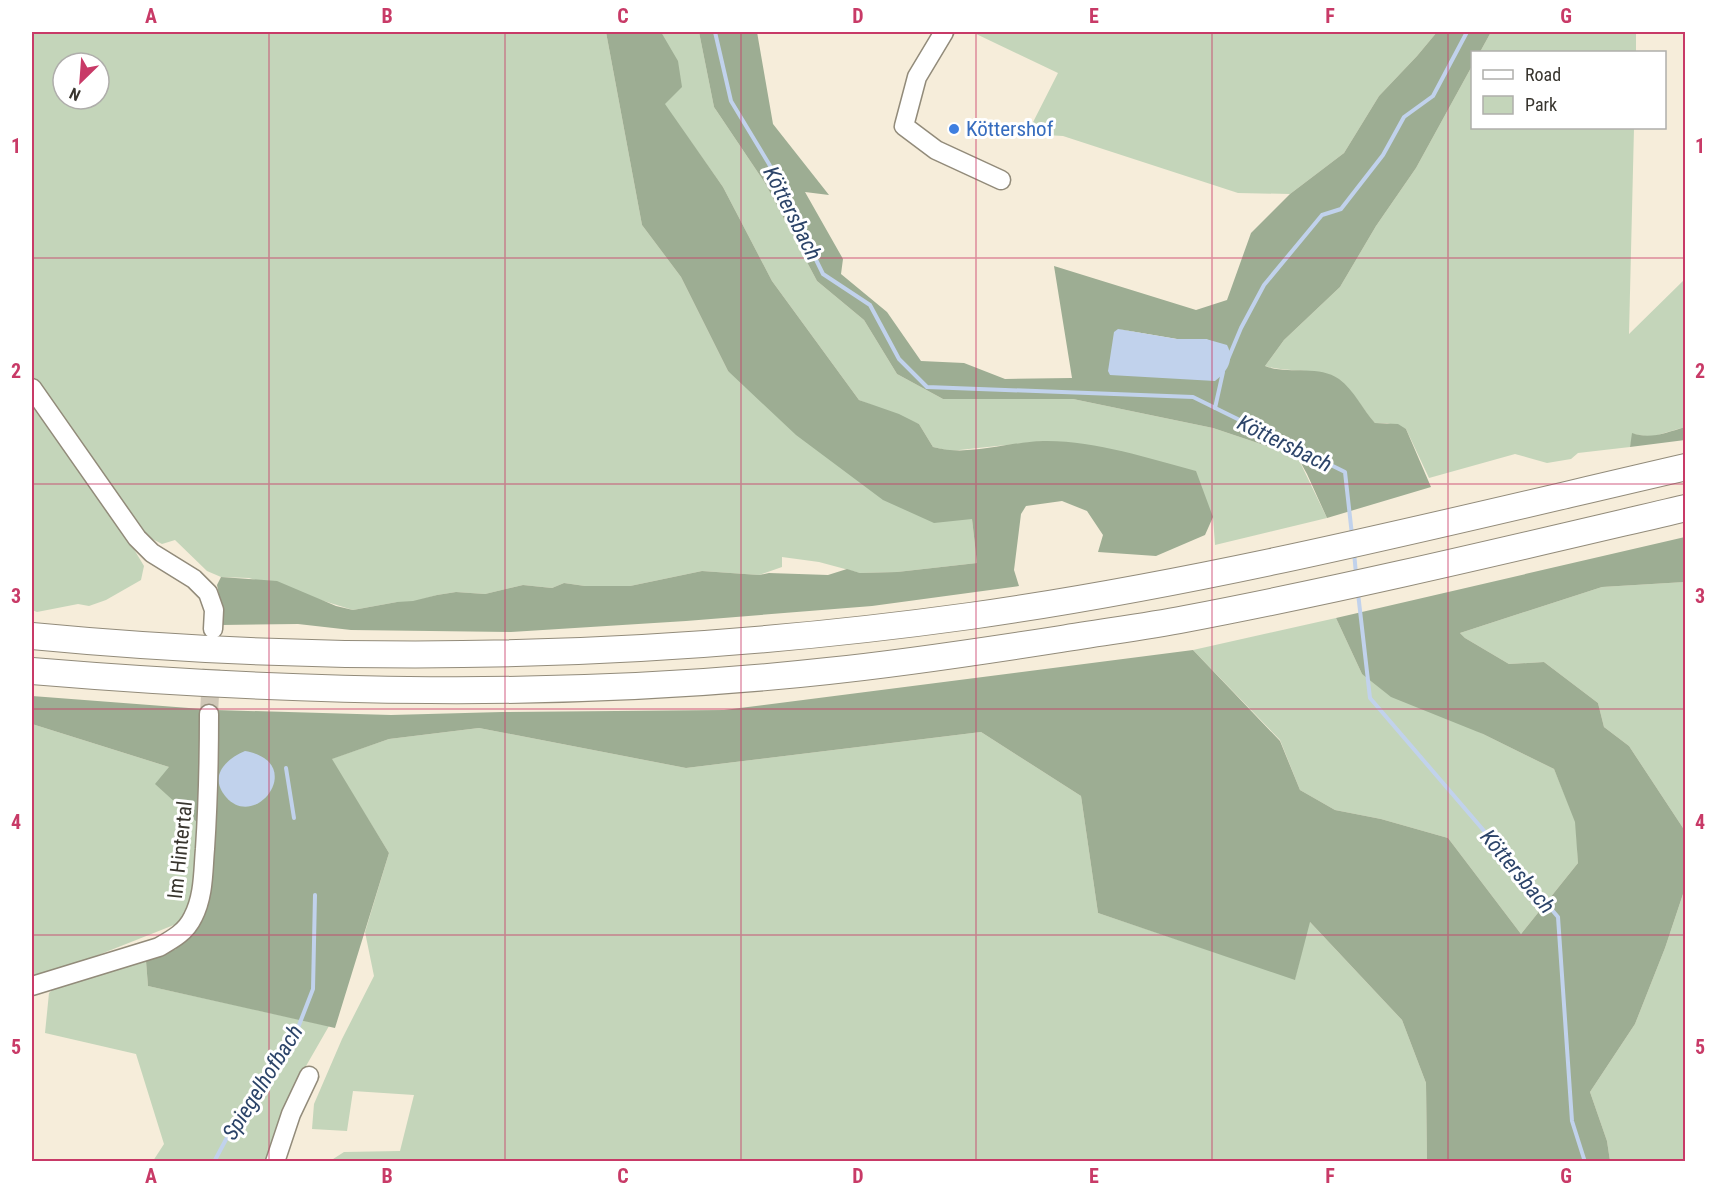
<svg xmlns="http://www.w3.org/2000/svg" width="1717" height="1193" font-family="'Roboto Condensed',sans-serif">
	<rect width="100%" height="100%" fill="#f6edda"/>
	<g fill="#c4d5ba" fill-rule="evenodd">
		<path d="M32 32H606L642 225 681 277 728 371 967 519H972L977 563 897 572 860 573 819 562 782 557V567L759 575 702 571 630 586H585L564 583 552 588 523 585 485 594 456 592 437 595 413 602H397L353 610 249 578 221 577 207 571 175 540 162 544C147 537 139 530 133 515L59 410 32 379ZM63 63H99V99H63Z"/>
		<path d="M661 32H699L714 107 765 183 817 281 864 320 897 374 943 399H1073L1213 428 1297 456 1327 518 1215 545 1213 517 1044 441 950 451 933 447 919 424 859 400 772 281 723 187 664 104Z"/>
		<path d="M972 32H1437L1417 56 1379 96 1344 153 1290 194 1238 193 1063 136 1027 134 1058 73Z"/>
		<path d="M1491 32H1636V52H1480Z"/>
		<path d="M1472 66V128H1634L1629 334 1685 279V427L1651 437 1633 434 1630 447 1578 453 1571 459 1547 463 1515 454 1429 478 1406 429 1387 423H1375C1365 413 1359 400 1349 390 1325 363 1295 375 1265 366L1284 340 1340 287 1376 226 1416 168Z"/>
		<path d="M32 404 132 546 144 566 141 580 106 600 89 606 78 604 37 612 32 610Z"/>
		<path d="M1685 582V831L1629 746 1604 727 1598 703 1544 662 1509 664 1465 638 1460 633 1602 587Z"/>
		<path d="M1336 618 1362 674 1554 769 1576 822 1578 863 1521 934 1448 838 1381 819 1335 810 1300 790 1280 740 1193 650Z"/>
		<path d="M32 724 169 767 199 824 194 895 184 921 58 971 32 977Z"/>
		<path d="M479 728 686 768 981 732 1081 796 1098 913 1295 979 1309 921 1402 1020 1426 1083 1427 1161H330L344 1152 400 1151 414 1095 353 1091 347 1131 312 1129 314 1104 342 1039 374 976 365 932 389 853 331 759 389 739Z"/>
		<path d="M1685 888V1161H1610L1607 1141 1590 1092 1635 1024 1665 948Z"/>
		<path d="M146 961 148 986 329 1026 302 1073 268 1162 153 1161 164 1144 136 1054 45 1033 49 993 59 984Z"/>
	</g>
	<g fill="#9dad93" fill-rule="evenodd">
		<path d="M606 32H661L678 61 682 87 665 104 723 187 772 281 859 400 899 414 919 424 933 447C969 457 1006 442 1043 441 1094 440 1147 458 1196 471L1213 517 1205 535 1156 556 1098 552 1103 535 1087 511 1062 501 1026 506 1021 514 1014 570 1019 586 872 606 686 621 511 632 351 630 298 624 221 625 222 610 217 585 221 577 277 581 336 606 353 610 397 602 413 601 437 595 456 592 485 594 523 585 552 588 564 583 585 586H630L702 571 759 575 769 573 828 575 847 569 860 573 897 572 977 563 972 519 934 523 883 500 796 435 728 371 681 277 642 225Z"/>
		<path d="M699 32H757L773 124 829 195 805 192 843 259 841 274 887 312 921 361 964 363 1005 379 1072 378 1054 266 1196 310 1227 300 1251 233 1290 194 1344 153 1379 96 1417 56 1437 32H1491L1480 52H1472V66L1416 168 1376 226 1340 287 1284 340 1265 366C1288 375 1318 364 1339 379 1354 390 1363 410 1375 423L1398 424 1406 429 1431 487 1327 518 1307 474 1297 456 1213 428 1073 399H943L897 374 864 320 817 281 765 183 714 107ZM1118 329 1177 339H1206L1230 351Z"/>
		<path d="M1685 427V440L1630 447 1632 433C1650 440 1668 432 1685 427Z"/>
		<path d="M1685 537V582L1602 587 1460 633 1465 638 1509 664 1544 662 1598 703 1604 727 1629 746 1685 831V888L1665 948 1635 1024 1590 1092 1607 1141 1610 1161H1427L1426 1083 1402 1020 1310 922 1295 980 1098 913 1081 796 981 732 686 768 479 728 389 739 332 759 389 853 335 1028 148 986 146 961 176 949 184 921 194 895 199 824 155 784 169 767 32 724V696L215 710 391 715 502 712 724 710 1193 650 1280 741 1300 790 1335 810 1381 819 1448 838 1521 934 1578 863 1575 822 1554 769 1483 734 1391 697 1362 674 1336 618Z"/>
	</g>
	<g fill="#c1d2ec">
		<path d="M1118 329 1177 339H1206L1227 345C1235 360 1227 372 1215 381L1110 375 1108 371 1114 332Z"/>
		<path d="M245 751C308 762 256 832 226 797 208 776 226 759 245 751Z"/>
	</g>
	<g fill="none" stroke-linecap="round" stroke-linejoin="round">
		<g stroke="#c1d2ec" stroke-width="4">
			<path d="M715 32 731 101 769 164 823 274 870 305 899 359 927 387 1193 397 1345 472 1352 535"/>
			<path d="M1228 359 1241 328 1264 285 1322 215 1341 209 1383 155 1404 117 1433 96 1467 32"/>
			<path d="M1215 408 1223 372"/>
			<path d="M1354 552 1356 574"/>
			<path d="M1358 593 1370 698 1558 917 1572 1121 1585 1162"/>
			<path d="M286 768 294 818"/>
			<path d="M214 1162 247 1100 294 1038 313 989 315 895"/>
		</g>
		<path stroke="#d0c8b8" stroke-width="18" stroke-dasharray="18 9" stroke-linecap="butt" d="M209 714 213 638"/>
		<g stroke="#928b7a" stroke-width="21">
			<g id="minor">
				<path d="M944 32 917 77 904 126 936 150 1001 180"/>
				<path d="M32 388 137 538 152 553 194 579 208 593 214 610 213 629"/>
				<path d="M32 986 159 947C173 939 186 932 193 917 204 896 203 871 205 849 208 804 209 759 209 714"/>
				<path d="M275 1162 291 1114 309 1076"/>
			</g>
		</g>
		<g stroke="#928b7a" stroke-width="28">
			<g id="highway">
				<path d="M32 636C344 666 659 659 970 616 1211 582 1448 522 1686 467"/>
				<path d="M32 671C296 693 564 700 828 671 906 663 984 651 1061 639 1102 632 1144 627 1185 619 1353 587 1519 547 1686 508"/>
			</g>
		</g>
		<use href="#minor" stroke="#fff" stroke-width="18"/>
		<use href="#highway" stroke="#fff" stroke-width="26"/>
	</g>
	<path fill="none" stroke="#c83a67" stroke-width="1.5" stroke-opacity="0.55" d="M269 32V1162M505 32V1162M741 32V1162M976 32V1162M1212 32V1162M1448 32V1162M32 258H1686M32 484H1686M32 709H1686M32 935H1686"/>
	<circle fill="#3f7fe0" stroke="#fff" stroke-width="2" cx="954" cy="129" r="6"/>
	<g text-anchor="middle" stroke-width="6" stroke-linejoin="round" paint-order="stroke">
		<g font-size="21" fill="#366cbe" stroke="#fff" text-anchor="start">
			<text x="966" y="136">Köttershof</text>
		</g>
		<g font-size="21" fill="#38352e" stroke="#fff">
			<text transform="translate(180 850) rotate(-84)" y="7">Im Hintertal</text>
		</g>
		<g font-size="22" font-style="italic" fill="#2c4469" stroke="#fff">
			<text transform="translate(793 213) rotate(63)" y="8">Köttersbach</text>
			<text transform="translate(1285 443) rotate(26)" y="8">Köttersbach</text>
			<text transform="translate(1518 871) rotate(50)" y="8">Köttersbach</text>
			<text transform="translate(262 1082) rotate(-58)" y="8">Spiegelhofbach</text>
		</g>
	</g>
	<rect width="1717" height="1193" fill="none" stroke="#ffffff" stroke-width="66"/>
	<rect x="1471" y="51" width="195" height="78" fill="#ffffff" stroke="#afaeab" stroke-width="1.5"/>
	<rect x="1483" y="70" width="30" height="9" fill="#ffffff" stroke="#afaeab" stroke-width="1.5"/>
	<text x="1525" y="81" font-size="18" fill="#38352e">Road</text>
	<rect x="1483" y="96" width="30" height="18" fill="#c4d5ba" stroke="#afaeab" stroke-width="1.5"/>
	<text x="1525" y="111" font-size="18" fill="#38352e">Park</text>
	<g transform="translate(81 81) rotate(205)"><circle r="28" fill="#ffffff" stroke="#afaeab" stroke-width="1.5"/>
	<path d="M0-4.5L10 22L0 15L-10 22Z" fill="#c83a67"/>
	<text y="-9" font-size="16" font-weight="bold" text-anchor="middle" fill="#38352e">N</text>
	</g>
	<rect x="33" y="33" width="1651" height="1127" fill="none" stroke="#c83a67" stroke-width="2"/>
	<g font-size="20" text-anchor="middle" font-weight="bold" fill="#c83a67">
		<text x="151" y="23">A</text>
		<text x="387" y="23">B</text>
		<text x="623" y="23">C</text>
		<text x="858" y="23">D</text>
		<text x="1094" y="23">E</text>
		<text x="1330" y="23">F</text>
		<text x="1566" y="23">G</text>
		<text x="16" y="153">1</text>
		<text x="1700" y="153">1</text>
		<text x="16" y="378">2</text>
		<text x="1700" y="378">2</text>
		<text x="16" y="603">3</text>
		<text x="1700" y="603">3</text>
		<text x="16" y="829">4</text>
		<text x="1700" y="829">4</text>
		<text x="16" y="1054">5</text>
		<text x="1700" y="1054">5</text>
		<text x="151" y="1183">A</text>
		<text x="387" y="1183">B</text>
		<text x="623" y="1183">C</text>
		<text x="858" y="1183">D</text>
		<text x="1094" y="1183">E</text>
		<text x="1330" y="1183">F</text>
		<text x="1566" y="1183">G</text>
	</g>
</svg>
